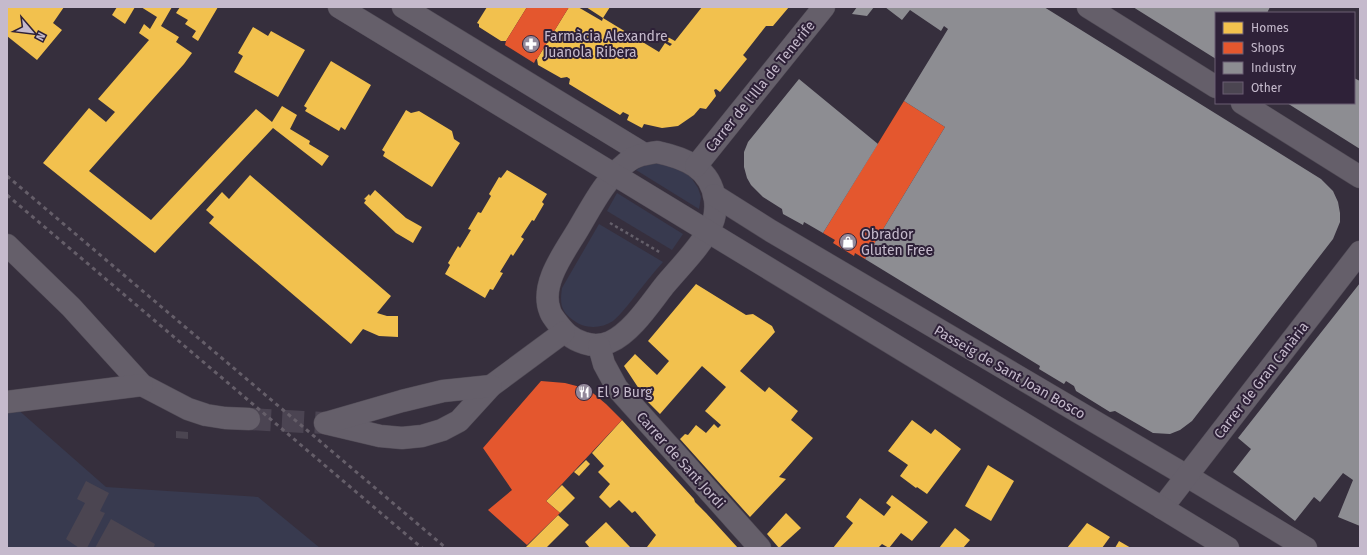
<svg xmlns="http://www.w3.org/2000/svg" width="1367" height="555" font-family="'Fira Sans',sans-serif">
	<rect width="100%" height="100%" fill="#362f3d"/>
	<g fill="#383a4f">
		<path d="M656 161 684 171 692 179 698 188 701 197 699 209 636 170 648 163Z"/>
		<path d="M617 193 683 234 672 250 607 211Z"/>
		<path d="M599 224 663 262C652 274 642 287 632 300 626 307 620 315 613 321 601 329 584 329 573 320 560 311 560 302 562 288Z"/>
		<path d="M7 400 106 487 258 497 320 548H7Z"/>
	</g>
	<g fill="#f2c14e">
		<path d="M7 7H64L53 23 62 30 37 60 7 36Z"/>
		<path d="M117 7H135L125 24 112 15Z"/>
		<path d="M141 7H172L161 26 179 37 176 42 192 53 184 64 89 171 151 220 256 109 272 122 282 106 297 115 290 129 310 141 309 144 329 156 322 166 273 128 155 253 43 163 89 108 106 122 115 112 98 99 149 40 139 33 144 24 150 29 157 17Z"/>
		<path d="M180 7H218L198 41 192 37 196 31 185 24 188 20 176 13Z"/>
		<path d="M487 7H527L506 41H501L479 27V24L477 23Z"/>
		<path d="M569 7H578L602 21 603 18 586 7H610L603 18 659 52 665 43 670 46 672 44 664 40 666 36 675 41 702 7H789L773 26H766L744 54 743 55 747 59 720 92 716 89 714 90 716 96 706 109 700 108 694 115 678 126 662 128 644 124 642 128 627 120 629 115 623 112 620 115 569 84 570 79 567 77 561 78 538 65 537 59Z"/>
		<path d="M253 27 268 36 271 31 305 50 278 97 234 72 243 56 238 53Z"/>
		<path d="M331 61 371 85 345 130 341 127 339 131 305 111 307 108 304 106Z"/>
		<path d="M406 110 411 113 419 111 452 131 454 139 460 143 432 187 383 156 385 152 382 150Z"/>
		<path d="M507 170 547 194 542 202 544 204 534 221 532 220 521 237 524 239 513 256 511 254 500 272 503 273 493 290 490 289 485 298 445 274 450 265 448 263 458 246 460 248 471 230 468 229 478 212 481 213 491 196 489 194 499 177 501 178Z"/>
		<path d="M250 175 391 296 377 313 387 316H398V337L379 336 363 329 351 344 209 223 214 217 206 210 222 192 229 199Z"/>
		<path d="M375 190 406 218 422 227 413 243 396 233 364 203 366 200 364 199 369 194 370 196Z"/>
		<path d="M696 284 746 315 753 314 772 326 775 332 740 371 765 392 769 387 798 411 791 420 813 438 779 477 786 479 750 517 680 439 685 434 688 435 696 425 706 433 714 424 718 428 721 425 705 411 726 387 702 366 660 414 647 401 624 366 635 354 657 375 669 361 648 341Z"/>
		<path d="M622 420 694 499 695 502 706 513 738 548H648L647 547 656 535 635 511 632 513 619 500 610 508 599 497 610 484 598 472 604 466 592 453Z"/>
		<path d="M912 420 931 434 935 429 961 449 927 494 917 487 916 488 900 476 908 465 888 451Z"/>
		<path d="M586 460 590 464 579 476 574 472Z"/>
		<path d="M988 465 1014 481 991 521 965 506Z"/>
		<path d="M562 485 575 498 560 513 546 501Z"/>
		<path d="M892 495 928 522 912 541 901 533 889 548 882 544 878 548H833L853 523 846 517 860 498 884 516 891 507 886 503Z"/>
		<path d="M786 513 801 528 779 548 767 534Z"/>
		<path d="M558 515 569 525 546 548H525Z"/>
		<path d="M606 522 631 548H590L585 542Z"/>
		<path d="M1087 523 1110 537 1102 548H1067Z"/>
		<path d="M955 528 970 540 963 548H939Z"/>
		<path d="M1119 541 1131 548H1115Z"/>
	</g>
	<g fill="#e4572e">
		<path d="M527 7H569L537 59H536L534 63 505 45 506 41Z"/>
		<path d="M904 101 945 127 865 259 855 253 854 256 833 243 835 240 823 233Z"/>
		<path d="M541 381 565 383 588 389 606 404 622 420 546 501 560 513 527 545 488 510 512 490 483 448Z"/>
	</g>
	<g fill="#8d8d92">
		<path d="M857 7H874L867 16 852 14Z"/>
		<path d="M885 7H1044L1321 179 1333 191 1338 202 1340 213V222L1333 239 1192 421 1180 430 1170 434 1153 433 1115 411 1110 412 1076 391 1074 386 1066 381 1064 384 1039 369 1040 366 865 259 945 127 904 101 948 29 944 26 941 31 910 10 902 20Z"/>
		<path d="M1133 7H1270L1267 13H1216V59Z"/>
		<path d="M1354 78 1360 81V149L1287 103H1354Z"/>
		<path d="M799 79 878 144 823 233 804 222 803 225 783 214 782 209 763 197 751 185 747 178 744 167V152L748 142Z"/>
		<path d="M1360 283V526L1338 517 1353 480 1343 473 1320 502 1314 497 1295 521 1233 472 1251 449 1238 438Z"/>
	</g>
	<g fill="#4b4551">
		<path d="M176 431 188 432V439L176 438Z"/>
		<path d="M86 481 109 493 100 511 105 513 87 548H79L66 539 85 503 77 499Z"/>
		<path d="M111 519 155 544 154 547 156 548H95Z"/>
	</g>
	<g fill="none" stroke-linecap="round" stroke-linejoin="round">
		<path stroke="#4b4452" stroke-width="22" stroke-dasharray="22 11" stroke-linecap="butt" d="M249 419 325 423"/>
		<g stroke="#514b56" stroke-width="23">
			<g id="minor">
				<path d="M403 7 644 154"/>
				<path d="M1088 7 1216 87"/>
				<path d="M1242 103 1360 177"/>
				<path d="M657 152C685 158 711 168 715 200 716 208 715 217 712 224 703 244 679 268 664 286 650 304 631 333 610 342 601 346 593 346 584 343 571 339 564 332 556 321 554 318 551 315 550 311 539 283 567 249 580 226 593 204 606 179 626 163 635 155 646 154 657 152Z"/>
				<path d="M696 166 824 7"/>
				<path d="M714 195 771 231 1187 476 1306 548"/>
				<path d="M7 245 71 307 142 385 188 409 206 415 225 418 249 419"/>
				<path d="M599 346 604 364 617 388 760 548"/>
				<path d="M7 402 142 385"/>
				<path d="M325 423 380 436 402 438 422 436 442 430 459 421 491 386 564 332"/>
				<path d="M326 423 402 401 443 391 491 386"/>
				<path d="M1162 508 1360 252"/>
			</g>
		</g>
		<g stroke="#514b56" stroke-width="23">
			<path id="tertiary" d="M339 7 1228 548"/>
		</g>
		<path stroke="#65606b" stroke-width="2.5" stroke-dasharray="3 3" stroke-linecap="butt" d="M610 223 661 253"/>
		<use href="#minor" stroke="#655f6a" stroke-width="22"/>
		<use href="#tertiary" stroke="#655f6a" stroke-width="22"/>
		<g stroke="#655e69" stroke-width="3" stroke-dasharray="4 4" stroke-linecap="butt">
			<path d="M7 176 446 548"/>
			<path d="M7 195 422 548"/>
		</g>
	</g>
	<defs>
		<g id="pharmacy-disc" transform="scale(0.9)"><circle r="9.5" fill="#93899a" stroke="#2e2138"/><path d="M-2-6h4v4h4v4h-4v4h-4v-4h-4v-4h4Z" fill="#fff"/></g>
		<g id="shop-disc" transform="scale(0.9)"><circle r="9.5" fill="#93899a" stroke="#2e2138"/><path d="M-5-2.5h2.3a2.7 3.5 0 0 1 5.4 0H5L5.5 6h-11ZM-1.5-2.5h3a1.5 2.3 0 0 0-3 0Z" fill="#fff"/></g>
		<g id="restaurant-disc" transform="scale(0.9)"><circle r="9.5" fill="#93899a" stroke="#2e2138"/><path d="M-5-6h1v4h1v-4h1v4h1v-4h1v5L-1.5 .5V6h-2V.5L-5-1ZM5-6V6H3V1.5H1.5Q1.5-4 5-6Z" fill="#fff"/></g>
	</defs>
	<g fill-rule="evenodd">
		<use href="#pharmacy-disc" x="531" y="44"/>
		<use href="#shop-disc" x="848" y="242"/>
		<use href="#restaurant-disc" x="584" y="392"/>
	</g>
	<g text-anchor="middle" stroke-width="4" stroke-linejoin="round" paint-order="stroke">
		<g font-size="14" fill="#c5bacc" stroke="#2e2138" text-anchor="start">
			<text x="544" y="41">Farmàcia Alexandre<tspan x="544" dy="16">Juanola Ribera</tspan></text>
			<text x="861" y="239">Obrador<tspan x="861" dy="16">Gluten Free</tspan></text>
			<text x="597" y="397">El 9 Burg</text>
		</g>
		<g font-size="14" fill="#c5bacc" stroke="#2e2138">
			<text transform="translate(760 86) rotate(-51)" y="5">Carrer de l'Illa de Tenerife</text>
			<text transform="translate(1010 372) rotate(30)" y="5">Passeig de Sant Joan Bosco</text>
			<text transform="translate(1261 380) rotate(-52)" y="5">Carrer de Gran Canària</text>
			<text transform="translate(681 460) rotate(48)" y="5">Carrer de Sant Jordi</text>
		</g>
	</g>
	<rect width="1367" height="555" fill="none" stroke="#c5bacc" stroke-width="16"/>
	<rect x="1215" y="12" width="140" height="92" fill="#2e2138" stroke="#6a5e73"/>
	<rect x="1223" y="22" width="20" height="12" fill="#f2c14e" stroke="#6a5e73"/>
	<text x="1251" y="32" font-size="12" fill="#c5bacc">Homes</text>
	<rect x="1223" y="42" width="20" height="12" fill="#e4572e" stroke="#6a5e73"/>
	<text x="1251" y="52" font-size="12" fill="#c5bacc">Shops</text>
	<rect x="1223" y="62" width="20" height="12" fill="#8d8d92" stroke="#6a5e73"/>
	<text x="1251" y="72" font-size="12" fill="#c5bacc">Industry</text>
	<rect x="1223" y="82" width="20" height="12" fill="#4b4551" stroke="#6a5e73"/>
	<text x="1251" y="92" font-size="12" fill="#c5bacc">Other</text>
	<g transform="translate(32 32) rotate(118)" stroke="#2e2138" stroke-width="3" paint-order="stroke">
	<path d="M0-3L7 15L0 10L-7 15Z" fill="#c5bacc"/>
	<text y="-6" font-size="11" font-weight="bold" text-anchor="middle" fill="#c5bacc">N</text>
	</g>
</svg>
